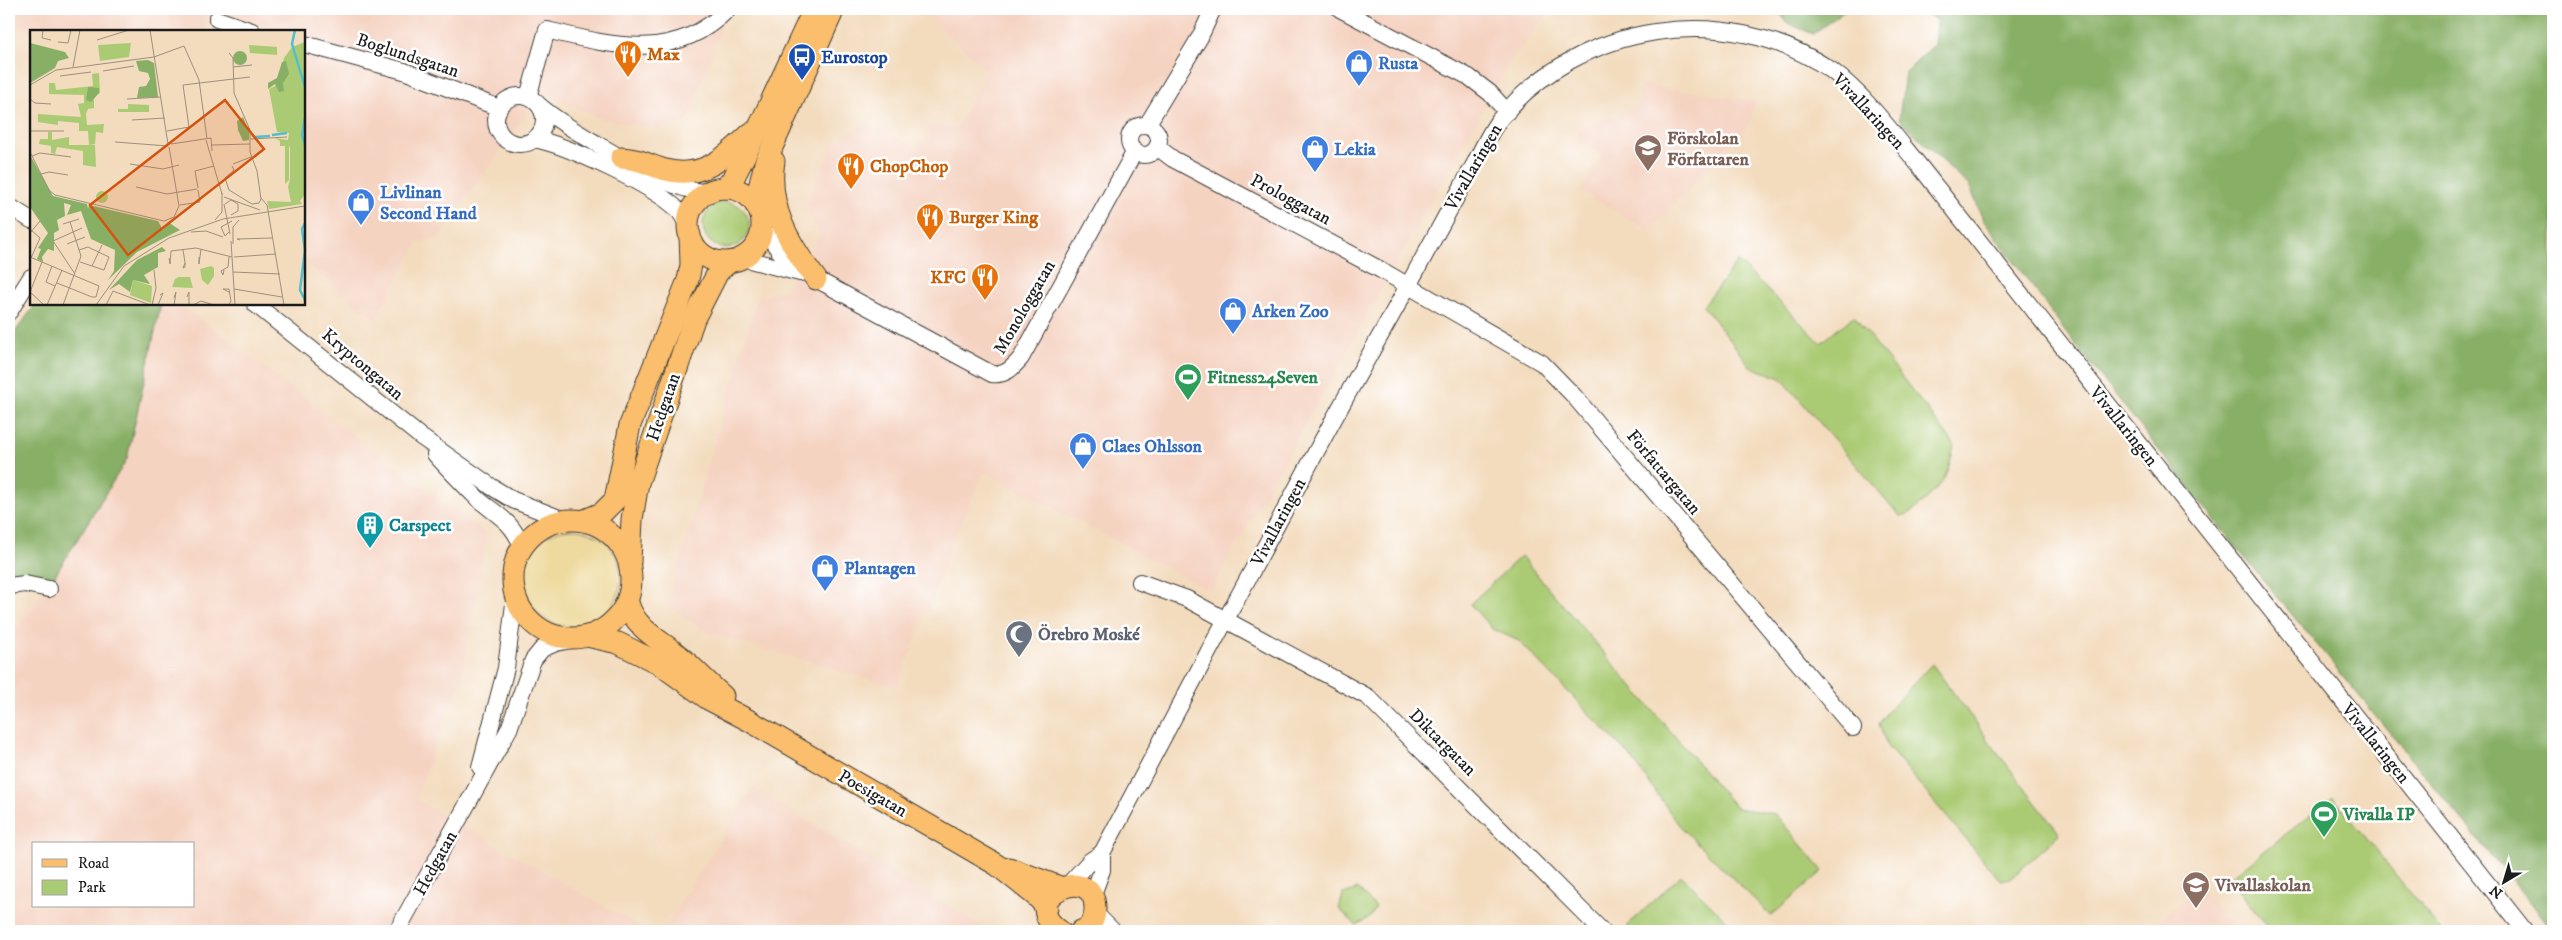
<svg xmlns="http://www.w3.org/2000/svg" width="2562" height="940" font-family="'IM FELL DW Pica',serif">
	<rect width="100%" height="100%" fill="#fff"/>
	<filter id="ink" filterUnits="userSpaceOnUse"><feTurbulence type="fractalNoise" baseFrequency=".02" numOctaves="2"/><feDisplacementMap in="SourceGraphic" scale="10" xChannelSelector="R" yChannelSelector="G"/><feConvolveMatrix kernelMatrix="1 2 1 2 8 2 1 2 1" color-interpolation-filters="sRGB"/></filter>
	<filter id="wash" filterUnits="userSpaceOnUse"><feTurbulence type="fractalNoise" baseFrequency=".0096" numOctaves="4" result="noise"/><feDisplacementMap in="SourceGraphic" scale="20" xChannelSelector="R" yChannelSelector="G"/><feGaussianBlur stdDeviation="1.12" result="paint"/><feColorMatrix in="noise" values="0 0 0 0 0 0 0 0 0 0 0 0 0 0 0 0 0 1.4 0 .05"/><feComposite in="paint" operator="in"/></filter>
	<g filter="url(#wash)">
		<rect width="100%" height="100%" fill="#f3dbbd"/>
		<g fill="#f5d3c1" fill-rule="evenodd">
			<path d="M9 9H728L688 121 659 130 599 118 541 92 439 238 417 243 375 320 304 262V31H280L226 14 199 31 31 32 9 20Z"/>
			<path d="M920 9H1550L1507 67 1211 591 984 472 954 539 897 687 709 633 667 606 757 299 786 288 820 234 805 207 833 145 867 122 917 149 933 125 956 128 987 71Z"/>
			<path d="M1640 85 1756 101 1745 130 1649 230 1581 191 1602 154 1581 142 1577 131 1638 106Z"/>
			<path d="M161 304H180L487 535 462 676 415 799 648 931H9V639L51 582 127 459ZM34 844H194V906H34Z"/>
			<path d="M753 788 990 931H991H663Z"/>
			<path d="M2199 887 2236 931H2149Z"/>
		</g>
		<g fill="#aacb73" stroke="#637448">
			<circle cx="726" cy="225" r="23"/>
			<path d="M1738 261 1821 343 1854 316 1954 444C1949 472 1944 484 1922 503 1914 510 1910 515 1900 516L1781 378 1751 367 1703 306Z"/>
			<path d="M1521 556 1736 808 1775 814 1823 871 1771 916 1679 825 1631 757 1519 641 1492 629 1470 604Z"/>
			<path d="M1932 664C1975 721 2016 779 2060 834L2011 878 2000 880 1887 746 1879 725 1886 713Z"/>
			<path d="M2333 797 2441 931H2271L2229 879Z"/>
			<path d="M1681 875 1737 931H1632L1627 926Z"/>
			<path d="M1358 889 1376 907 1369 918 1356 925 1339 909 1343 894Z"/>
		</g>
		<g fill="#87af65" stroke="#526640">
			<path d="M1777 9H1847L1813 34 1787 23Z"/>
			<path d="M1922 9H2553V930L2231 541 2078 348 1983 220 1970 187 1899 119 1905 73 1935 44 1937 21Z"/>
			<path d="M36 304H161L127 459 51 582 26 575 9 577V340Z"/>
		</g>
		<circle fill="#eeda9e" stroke="#857b5d" cx="572" cy="578" r="49"/>
	</g>
	<g filter="url(#ink)">
		<g fill="none" stroke-linecap="round" stroke-linejoin="round">
			<g stroke="#3c3934" stroke-width="18">
				<g id="minor">
					<path d="M1340 9 1469 77 1490 93 1507 112"/>
					<path d="M217 19 252 31"/>
					<path d="M304 44 404 71 499 108"/>
					<circle cx="520" cy="120" r="24"/>
					<path d="M528 97 547 30C612 46 676 63 728 9"/>
					<path d="M540 106C560 123 582 135 604 148 638 168 669 189 709 193"/>
					<path d="M1147 125 1200 37 1213 9"/>
					<circle cx="1144" cy="140" r="15"/>
					<path d="M534 139C565 144 656 187 678 210 682 214 685 221 688 226"/>
					<path d="M1157 147 1173 159 1381 270 1542 363 1574 396 1853 728"/>
					<path d="M9 206 31 220"/>
					<path d="M762 227 781 253 816 279 992 374C1006 376 1013 367 1021 358L1135 151"/>
					<path d="M742 258 800 273"/>
					<path d="M255 304 421 437 492 487 513 500 564 520"/>
					<path d="M9 312 31 277"/>
					<path d="M435 454C449 470 463 484 478 499 498 516 511 520 522 546"/>
					<path d="M1140 582 1187 599 1368 697 1602 931"/>
					<path d="M9 586 25 584 49 589"/>
					<path d="M480 767 506 668 515 596"/>
					<path d="M1068 885 1090 861 1102 853"/>
					<path d="M1092 897 1102 870V853C1177 710 1253 568 1330 426 1362 367 1396 309 1428 249 1444 220 1460 190 1476 161 1483 147 1490 132 1499 120 1578 22 1727 0 1831 70 1867 97 1894 135 1922 169L2525 931"/>
					<path d="M1095 913 1113 931"/>
					<path d="M397 931 509 729 533 660 542 649 556 643 577 639"/>
				</g>
			</g>
			<g stroke="#3c3934" stroke-width="23">
				<g id="major">
					<path d="M621 158C640 159 646 164 662 169 702 181 724 158 751 133"/>
					<path d="M774 161C767 206 789 244 816 279"/>
					<path d="M725 188 734 177 760 125 814 9"/>
					<circle cx="725" cy="225" r="37"/>
					<path d="M755 204 765 163 834 9"/>
					<circle cx="572" cy="579" r="59"/>
					<path d="M585 520 602 513 615 500 630 425 688 280 691 265 690 235"/>
					<path d="M630 562 632 519 638 483 694 319 718 272 729 262"/>
					<path d="M628 603C636 631 663 641 683 659 697 671 709 684 723 696"/>
					<path d="M587 636 618 643 658 663 708 699 748 720 997 865 1037 897 1047 908"/>
					<path d="M1009 868 1060 887"/>
					<path d="M1060 931C1012 898 1097 859 1095 910 1095 919 1090 928 1081 931"/>
				</g>
			</g>
			<use href="#minor" stroke="#fff" stroke-width="16"/>
			<use href="#major" stroke="#fabe6d" stroke-width="21"/>
		</g>
	</g>
	<defs>
		<g id="restaurant-pin" transform="scale(1.4375)"><path d="M0 17L-7.5 6A9.5 9.5 0 1 1 7.5 6Z" fill="#e8710a" stroke="#fff"/><path d="M-5-6h1v4h1v-4h1v4h1v-4h1v5L-1.5 .5V6h-2V.5L-5-1ZM5-6V6H3V1.5H1.5Q1.5-4 5-6Z" fill="#fff"/></g>
		<g id="bus-pin" transform="scale(1.4375)"><path d="M0 17L-7.5 6A9.5 9.5 0 1 1 7.5 6Z" fill="#1a4fb4" stroke="#fff"/><path d="M-5-6H5V4H4V6H2V4H-2V6H-4V4H-5ZM-3.5-4V0h7V-4ZM-3.5 1.2v1.5H-2V1.2ZM2 1.2v1.5H3.5V1.2Z" fill="#fff"/></g>
		<g id="shop-pin" transform="scale(1.4375)"><path d="M0 17L-7.5 6A9.5 9.5 0 1 1 7.5 6Z" fill="#3f7fe0" stroke="#fff"/><path d="M-5-2.5h2.3a2.7 3.5 0 0 1 5.4 0H5L5.5 6h-11ZM-1.5-2.5h3a1.5 2.3 0 0 0-3 0Z" fill="#fff"/></g>
		<g id="school-pin" transform="scale(1.4375)"><path d="M0 17L-7.5 6A9.5 9.5 0 1 1 7.5 6Z" fill="#8d6e63" stroke="#fff"/><path d="M0-5L7-2L0 1L-7-2ZM-4 1L0 2.5L4 1V4Q0 6-4 4Z" fill="#fff"/></g>
		<g id="stadium-pin" transform="scale(1.4375)"><path d="M0 17L-7.5 6A9.5 9.5 0 1 1 7.5 6Z" fill="#2e9e5b" stroke="#fff"/><path d="M0-5a6.5 5 0 1 0 0 10a6.5 5 0 1 0 0-10ZM-3.5-1.8h7v3.6h-7Z" fill="#fff"/></g>
		<g id="building-pin" transform="scale(1.4375)"><path d="M0 17L-7.5 6A9.5 9.5 0 1 1 7.5 6Z" fill="#0f9aa8" stroke="#fff"/><path d="M-4-6H4V6H1V3H-1V6H-4ZM-2.5-4.3h1.7v1.8h-1.7ZM.8-4.3h1.7v1.8H.8ZM-2.5-1h1.7V.8h-1.7ZM.8-1h1.7V.8H.8Z" fill="#fff"/></g>
		<g id="mosque-pin" transform="scale(1.4375)"><path d="M0 17L-7.5 6A9.5 9.5 0 1 1 7.5 6Z" fill="#6b7280" stroke="#fff"/><path d="M3.5-4.9A6 6 0 1 0 3.5 4.9A5 5 0 1 1 3.5-4.9Z" fill="#fff"/></g>
	</defs>
	<g fill-rule="evenodd">
		<use href="#restaurant-pin" x="628" y="54"/>
		<use href="#bus-pin" x="802" y="57"/>
		<use href="#shop-pin" x="1359" y="63"/>
		<use href="#school-pin" x="1648" y="148"/>
		<use href="#shop-pin" x="1315" y="149"/>
		<use href="#restaurant-pin" x="851" y="166"/>
		<use href="#shop-pin" x="361" y="202"/>
		<use href="#restaurant-pin" x="930" y="217"/>
		<use href="#restaurant-pin" x="985" y="277"/>
		<use href="#shop-pin" x="1233" y="311"/>
		<use href="#stadium-pin" x="1188" y="377"/>
		<use href="#shop-pin" x="1083" y="446"/>
		<use href="#building-pin" x="370" y="525"/>
		<use href="#shop-pin" x="825" y="568"/>
		<use href="#mosque-pin" x="1019" y="634"/>
		<use href="#stadium-pin" x="2324" y="814"/>
		<use href="#school-pin" x="2196" y="885"/>
	</g>
	<g text-anchor="middle" stroke-width="5" stroke-linejoin="round" paint-order="stroke">
		<g font-size="18" font-weight="bold" fill="#c56008" stroke="#fff" text-anchor="start">
			<text x="647" y="60">Max</text>
			<text x="870" y="172">ChopChop</text>
			<text x="949" y="223">Burger King</text>
			<text x="966" y="283" text-anchor="end">KFC</text>
		</g>
		<g font-size="18" fill="#1c1c1c" stroke="#fff">
			<text transform="translate(408 55) rotate(18)" y="6">Boglundsgatan</text>
			<text transform="translate(1869 111) rotate(47)" y="6">Vivallaringen</text>
			<text transform="translate(1473 167) rotate(-60)" y="6">Vivallaringen</text>
			<text transform="translate(1291 199) rotate(28)" y="6">Prologgatan</text>
			<text transform="translate(1024 307) rotate(-60)" y="6">Monologgatan</text>
			<text transform="translate(363 364) rotate(40)" y="6">Kryptongatan</text>
			<text transform="translate(663 407) rotate(-71)" y="6">Hedgatan</text>
			<text transform="translate(2124 426) rotate(51)" y="6">Vivallaringen</text>
			<text transform="translate(1664 472) rotate(50)" y="6">Författargatan</text>
			<text transform="translate(1278 522) rotate(-62)" y="6">Vivallaringen</text>
			<text transform="translate(1443 742) rotate(45)" y="6">Diktargatan</text>
			<text transform="translate(2376 743) rotate(51)" y="6">Vivallaringen</text>
			<text transform="translate(873 793) rotate(30)" y="6">Poesigatan</text>
			<text transform="translate(435 863) rotate(-61)" y="6">Hedgatan</text>
		</g>
		<g font-size="18" font-weight="bold" fill="#164399" stroke="#fff" text-anchor="start">
			<text x="821" y="63">Eurostop</text>
		</g>
		<g font-size="18" font-weight="bold" fill="#366cbe" stroke="#fff" text-anchor="start">
			<text x="1378" y="69">Rusta</text>
			<text x="1334" y="155">Lekia</text>
			<text x="380" y="198">Livlinan<tspan x="380" dy="21">Second Hand</tspan></text>
			<text x="1252" y="317">Arken Zoo</text>
			<text x="1102" y="452">Claes Ohlsson</text>
			<text x="844" y="574">Plantagen</text>
		</g>
		<g font-size="18" font-weight="bold" fill="#785e54" stroke="#fff" text-anchor="start">
			<text x="1667" y="144">Förskolan<tspan x="1667" dy="21">Författaren</tspan></text>
			<text x="2215" y="891">Vivallaskolan</text>
		</g>
		<g font-size="18" font-weight="bold" fill="#27864d" stroke="#fff" text-anchor="start">
			<text x="1207" y="383">Fitness24Seven</text>
			<text x="2343" y="820">Vivalla IP</text>
		</g>
		<g font-size="18" font-weight="bold" fill="#0d838f" stroke="#fff" text-anchor="start">
			<text x="389" y="531">Carspect</text>
		</g>
		<g font-size="18" font-weight="bold" fill="#5b616d" stroke="#fff" text-anchor="start">
			<text x="1038" y="640">Örebro Moské</text>
		</g>
	</g>
	<g transform="translate(30 30)">
		<rect width="275" height="275" fill="#f3dbbd"/>
		<path d="M275 12V164L270 171 272 174 239 179 237 171 261 172 258 157 260 149V118L259 115V150L255 154V116H250V111L245 108 258 110 259 103 247 102 239 59 247 55 250 63 248 51 254 28 262 17ZM101 13 99 27 70 31 68 15ZM219 15 247 17V25L220 23ZM69 43 70 63 64 65V78L58 79 56 84 57 95 74 94 73 103 66 102 65 114 59 115 58 101H49V93L28 91V95L8 92V84L51 87 48 74 54 73V65L19 64V53H25L26 60 63 56 62 44ZM98 74 119 75V82H88V79H98ZM18 102H22V110L39 107V115H65L66 137 53 135V121L27 117 25 124 21 123V116L9 114 10 109H18ZM66 167a6 6 0 1 1 12 0a6 6 0 1 1-12 0ZM181 236 184 238V246L178 255 172 250 170 239ZM149 247H160L163 258 142 257 145 249ZM103 250 122 256 121 273 100 265Z" fill="#aacb73"/>
		<path d="M0 13 35 22 39 28 28 31 25 38 0 53ZM203 28a7 7 0 1 1 14 0a7 7 0 1 1-14 0ZM118 30 124 33 128 67 107 68 109 57 116 56 120 49 118 43 109 41 106 31ZM256 31 259 44 253 53 254 61 249 62 245 54 238 59V53L247 48 252 32ZM58 57 69 58V63L61 72 56 70ZM213 87 219 101V110L213 111 208 100 207 91ZM0 125 23 166 57 174 58 179 59 175 128 191 133 200 138 192 150 200 107 222 78 250 84 241 85 220 61 209 51 181 37 185 41 175 34 173 35 186 27 190 29 200 24 203V221L18 219 12 227 13 232 7 229 11 219 8 218 18 203 0 177ZM132 217 136 221 128 223V237L114 245 120 254 103 250 100 262 89 254 79 260 107 230Z" fill="#87af65"/>
		<path fill="none" stroke="#52bfcc" stroke-width="2.5" d="M265 0 262 14 275 57M275 88 272 105 275 115M242 105 257 103M225 107 240 106M275 193 272 199 275 220 270 260 275 270"/>
		<path fill="none" stroke="#9d8f7d" stroke-width="1" d="M13 0 12 8 21 10M120 0 138 114M67 10 99 0M28 12 38 13 41 0M199 23 203 28 204 63 220 100V122L227 141 231 169 229 173 222 174 199 160 195 148 204 140 202 136M43 37 50 0M203 37 222 35M73 41 104 36M30 46 61 42M0 55 26 40 124 27 154 16 169 50 177 109M0 69 5 73 21 74M97 69 131 67M102 90 135 88M0 101H34M137 101 159 97 153 55 220 47M221 109 257 107M176 110 192 164M85 112 138 116M141 114 181 108 182 121M182 115 220 114M0 122 19 160 25 165 134 191 144 187 149 176 139 117M2 126 10 123 41 127M100 134 133 139 149 135M203 134 221 127M11 144 19 142 38 145M106 157 137 164 167 159M168 158 165 141 184 136M194 167 230 180M231 168 237 175 254 275M194 174 200 204M195 174 201 170 208 174V181L201 185M150 175 170 172 168 160M185 190 192 182V163M33 194 49 189M0 199 10 208 1 228M161 202 176 201 193 207M199 202 195 206 191 197 202 191M0 203 10 191M210 210 207 209 242 208M201 211 205 275M37 214 55 207M203 214V197L209 190M49 220 58 217 79 227 74 240 50 232M153 220 154 226 155 233V237L153 238 155 233M0 227 69 256 66 267H62M169 227V234L171 219M204 227 246 224M139 228 140 234 141 221 166 218 202 227M12 232 0 262 14 275M22 236 16 252 25 256M62 236 72 215M194 240 193 245 191 241 198 237 199 227M203 242 250 244M45 244 23 211 52 198M27 253 62 267M204 259 252 267M199 262 193 259H199L201 271 199 275M157 267 159 262V275M144 268 146 262 144 275M17 275 32 240M33 275 51 226 40 192M66 275 94 236 139 208 193 189 275 176M76 275 83 261 120 275M122 275 126 258 124 240M128 275 133 263 130 265M163 275 171 271 184 275"/>
		<path fill="#d4530e" fill-opacity="0.15" stroke="#d4530e" stroke-width="2.5" d="M195 70 234 119 98 225 60 175Z"/>
		<rect width="275" height="275" fill="none" stroke="#1c1c1c" stroke-width="2.5"/>
	</g>
	<rect width="2562" height="940" fill="none" stroke="#fff" stroke-width="30"/>
	<rect x="32" y="842" width="162" height="65" fill="#ffffff" stroke="#a4a4a4"/>
	<rect x="42" y="859" width="25" height="8" fill="#fabe6d" stroke="#a4a4a4"/>
	<text x="78" y="868" font-size="15" fill="#1c1c1c">Road</text>
	<rect x="42" y="880" width="25" height="15" fill="#aacb73" stroke="#a4a4a4"/>
	<text x="78" y="892" font-size="15" fill="#1c1c1c">Park</text>
	<g transform="translate(2504 882) rotate(218)" stroke="#ffffff" stroke-width="4" paint-order="stroke">
	<path d="M0-4L9 19L0 12L-9 19Z" fill="#1c1c1c"/>
	<text y="-8" font-size="14" font-weight="bold" text-anchor="middle" fill="#1c1c1c">N</text>
	</g>
</svg>
